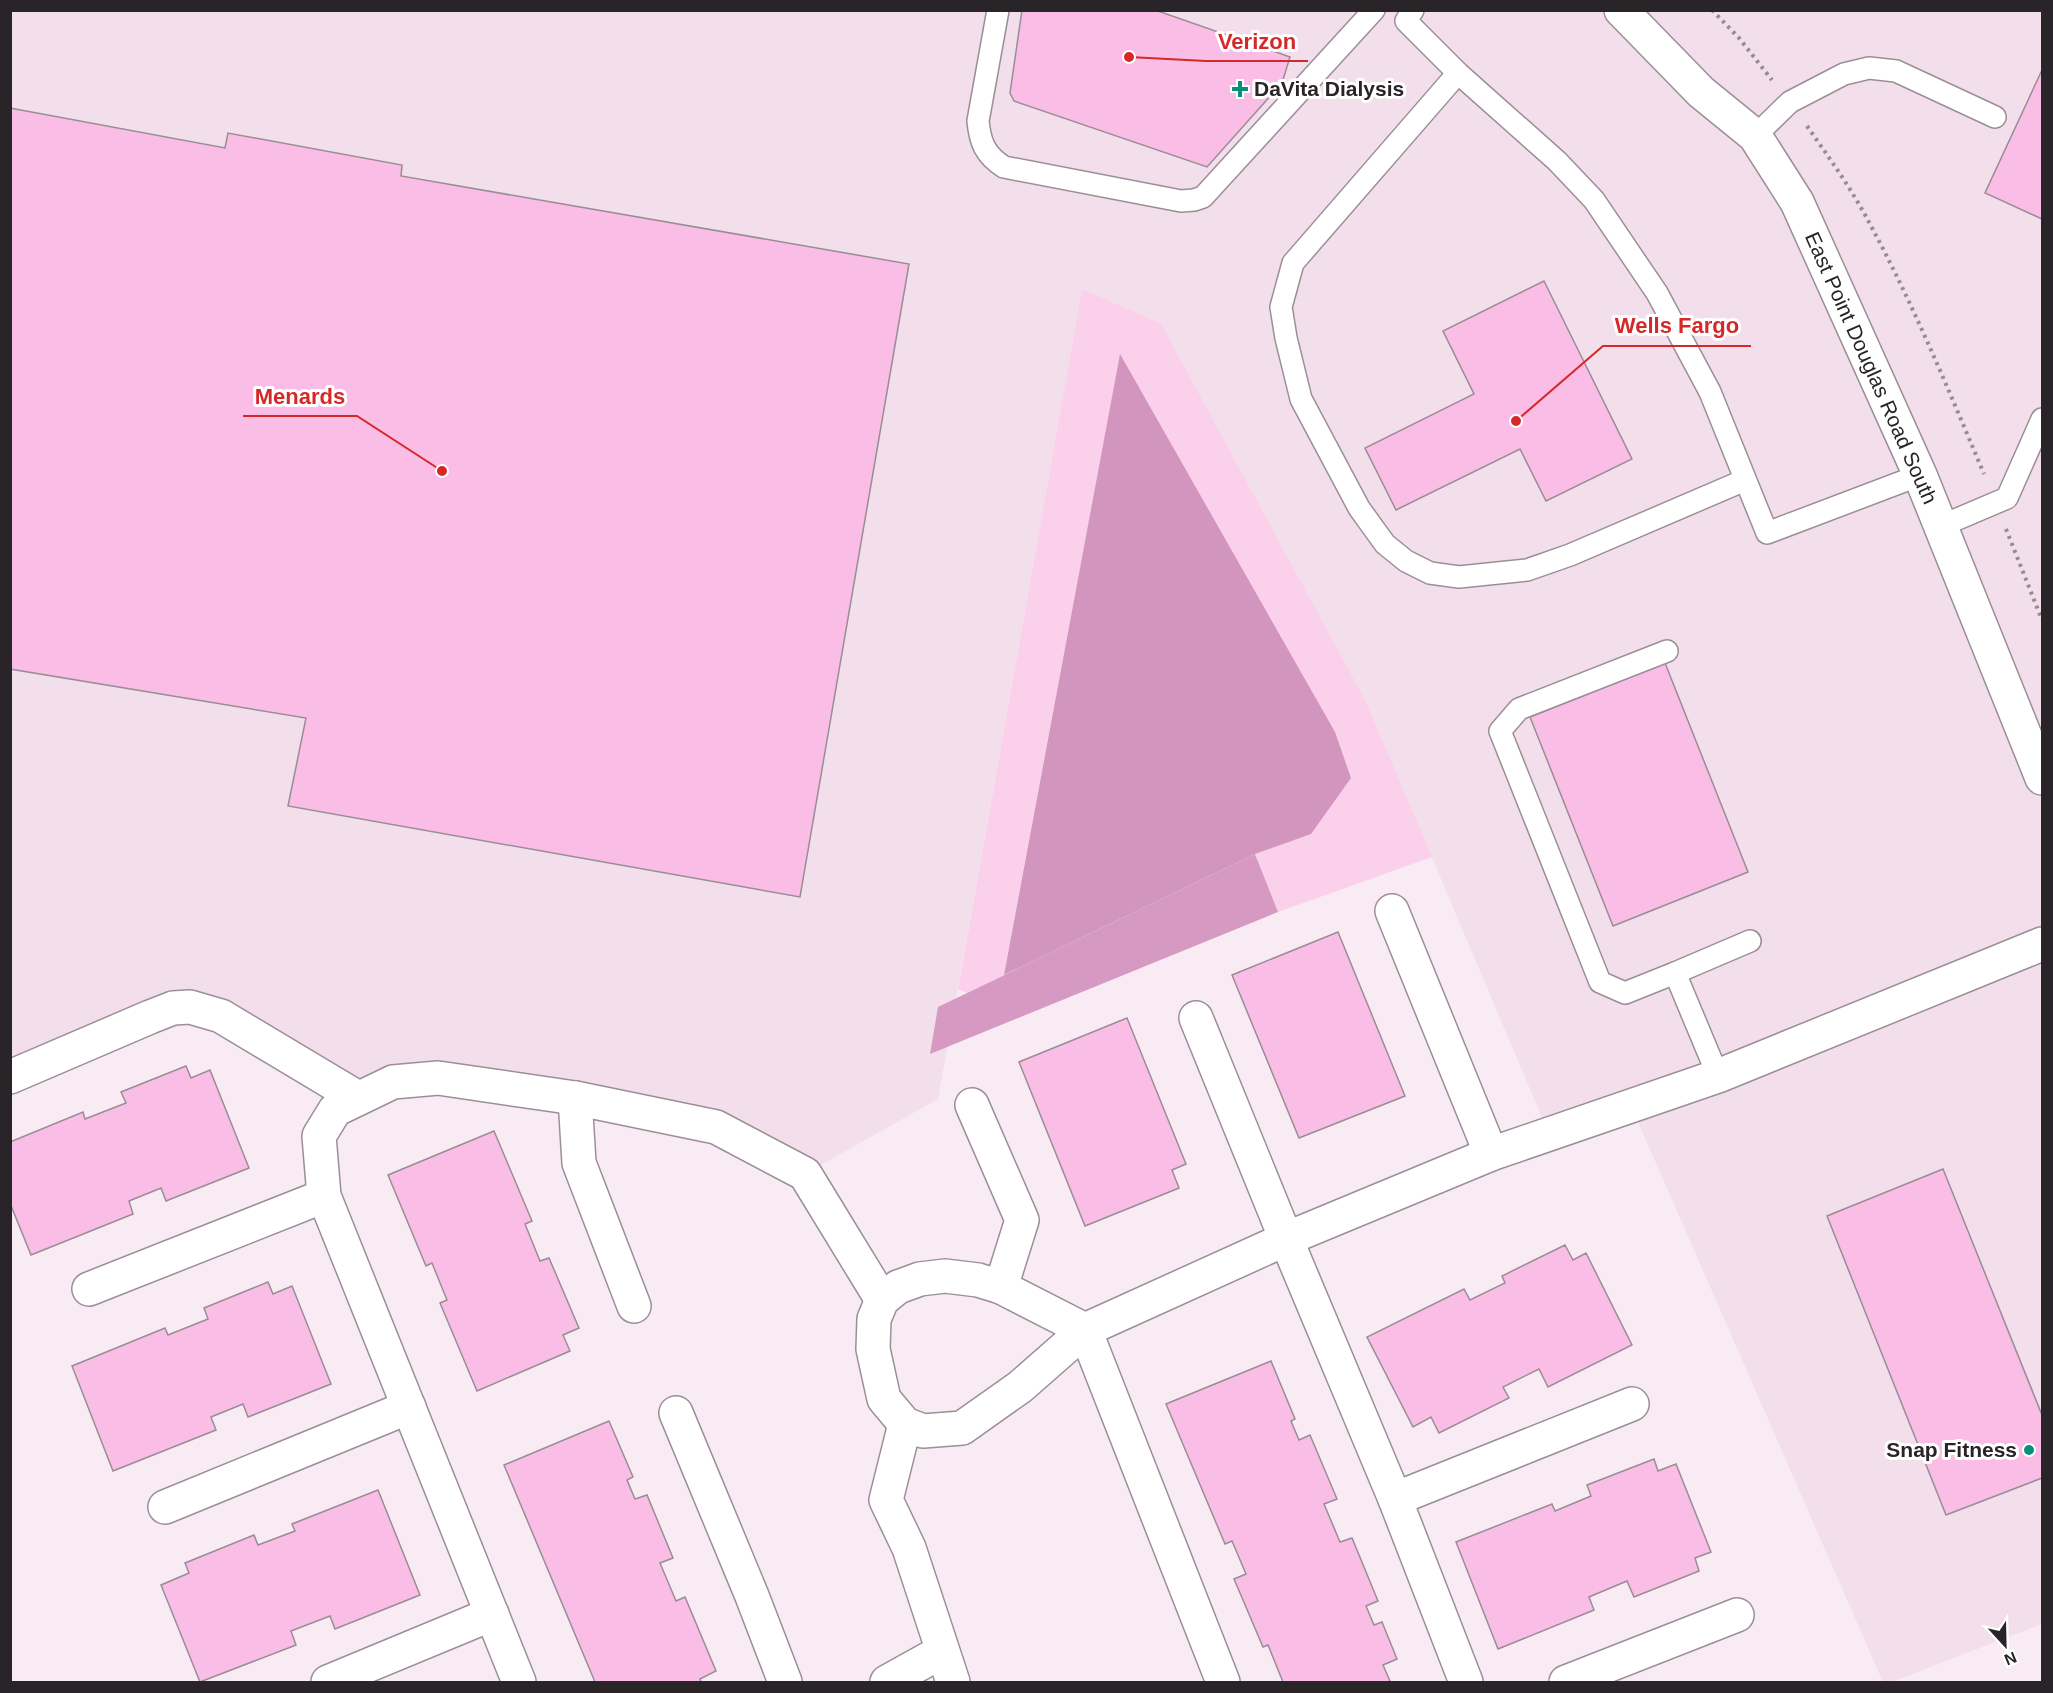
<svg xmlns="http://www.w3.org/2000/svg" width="2053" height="1693" font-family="Helvetica,sans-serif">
	<rect width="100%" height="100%" fill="#f9ebf4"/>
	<path fill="#f3deeb" d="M10 11H2042V1624L1892 1682H1883L1631 1106 1549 1134 1367 704 1082 289 938 1099 805 1174 716 1127 438 1078 358 1098 216 1006 11 1075Z"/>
	<path fill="#fad0eb" d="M1082 289 1161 324 1367 704 1432 857 1278 912 1255 854 1311 834 1120 355 1004 975 967 993 958 989Z"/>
	<path fill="#d69ac2" d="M1255 854 1278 912 930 1054 938 1007Z"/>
	<path fill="#d296be" d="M1120 354 1335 732 1351 778 1311 834 1255 854 1004 975Z"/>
	<g fill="#fabde5" stroke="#998d95" stroke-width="1.5">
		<path d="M1022 10H1155L1290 57 1282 83 1207 167 1014 101 1010 93Z"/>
		<path d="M2042 70V219L1985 193Z"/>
		<path d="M10 108 225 148 228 133 402 165 401 176 909 264 800 897 288 806 306 718 10 669Z"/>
		<path d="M1544 281 1632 459 1546 501 1520 449 1396 510 1365 448 1474 394 1443 331Z"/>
		<path d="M1665 663 1748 872 1613 926 1530 717Z"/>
		<path d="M1338 932 1405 1096 1299 1138 1232 975Z"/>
		<path d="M1127 1018 1186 1164 1172 1170 1179 1188 1085 1226 1019 1062Z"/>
		<path d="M186 1066 191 1078 210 1070 249 1168 166 1201 161 1188 129 1201 133 1214 31 1255 10 1203V1142L83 1112 85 1119 126 1103 121 1092Z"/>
		<path d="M494 1131 532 1221 525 1224 540 1261 549 1258 579 1328 563 1335 570 1351 477 1391 440 1303 447 1300 432 1263 426 1266 388 1175Z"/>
		<path d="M1943 1169 2042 1415V1478L1946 1515 1827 1216Z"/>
		<path d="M1565 1245 1573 1260 1586 1253 1632 1345 1548 1387 1539 1369 1503 1387 1509 1398 1439 1433 1431 1417 1413 1427 1367 1337 1464 1289 1470 1300 1505 1283 1502 1276Z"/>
		<path d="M268 1282 273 1294 292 1286 331 1384 248 1417 243 1404 211 1417 216 1430 113 1471 72 1366 165 1328 168 1335 208 1319 204 1308Z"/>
		<path d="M1271 1361 1295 1419 1291 1421 1299 1440 1310 1435 1337 1499 1324 1504 1340 1542 1352 1538 1378 1601 1366 1606 1374 1625 1382 1622 1397 1659 1383 1665 1390 1681 1387 1682H1283L1268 1645 1263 1647 1234 1579 1246 1574 1232 1541 1225 1544 1166 1404Z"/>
		<path d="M609 1421 633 1477 627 1480 635 1499 647 1495 673 1558 660 1563 676 1601 685 1597 716 1671 700 1679 701 1682H595L504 1465Z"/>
		<path d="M1654 1459 1658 1471 1676 1464 1711 1552 1695 1558 1699 1571 1634 1597 1627 1581 1589 1597 1594 1610 1498 1649 1456 1542 1552 1504 1555 1511 1591 1496 1587 1485Z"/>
		<path d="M378 1490 420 1595 335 1629 330 1616 291 1631 296 1645 200 1682 161 1585 189 1573 185 1563 254 1535 258 1545 295 1531 292 1524Z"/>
	</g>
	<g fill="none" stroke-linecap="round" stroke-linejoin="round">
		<g stroke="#9b8f97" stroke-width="24">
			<g id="service">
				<path d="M998 10 978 121C980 142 985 155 1004 167L1181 201 1194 200 1203 197 1374 10"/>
				<path d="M1413 10 1406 21 1458 73 1557 161 1594 200 1657 293 1710 392 1767 533 1920 475"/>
				<path d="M1458 73 1293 263 1281 307 1286 338 1301 399 1359 508 1385 544 1406 561 1430 573 1459 577 1527 570 1570 555 1745 480"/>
				<path d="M1755 136 1790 102 1844 74 1869 68 1896 71 1995 117"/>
				<path d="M1941 526 2007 498 2042 419"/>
				<path d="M1667 651 1519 709 1500 731 1600 982 1625 993 1675 973 1718 1076"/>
				<path d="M1675 973 1750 941"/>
			</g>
		</g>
		<g stroke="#9b8f97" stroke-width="36">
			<g id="minor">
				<path d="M1392 911 1491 1154"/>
				<path d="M1196 1018 1286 1239 1395 1499 1466 1682"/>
				<path d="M10 1077 150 1017 173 1008 190 1007 221 1016 358 1098"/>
				<path d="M575 1098 579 1163 634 1306"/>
				<path d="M972 1105 1022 1220 1001 1287"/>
				<path d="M89 1289 324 1196"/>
				<path d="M676 1413 752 1596 785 1682"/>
				<path d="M905 1424 886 1500 909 1548 953 1682"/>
				<path d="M1395 1499 1632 1404"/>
				<path d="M165 1507 409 1407"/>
				<path d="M328 1682 492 1614"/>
				<path d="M519 1682 324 1196 319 1136 335 1110 393 1082 438 1078 575 1098 716 1127 805 1174 882 1300"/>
				<path d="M887 1682 941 1652"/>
				<path d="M1223 1682 1085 1330 1001 1287 978 1280 945 1276 920 1279 898 1287 882 1300 874 1319 873 1349 884 1399 905 1424 923 1431 962 1428 1020 1387 1085 1330 1286 1239 1491 1154 1718 1076 2042 944"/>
				<path d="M1566 1682 1737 1615"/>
			</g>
		</g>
		<g stroke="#9b8f97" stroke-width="36">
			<path id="tertiary" d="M1621 10 1701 92 1755 136 1797 202 1920 475 2042 778"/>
		</g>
		<g stroke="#968c92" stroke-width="4" stroke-dasharray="3 4.5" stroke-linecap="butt">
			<path d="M1712 10 1739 38 1772 80"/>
			<path d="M1807 126C1830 159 1853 191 1871 226 1914 306 1949 391 1984 474"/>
			<path d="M2006 529 2042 620"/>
		</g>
		<use href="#service" stroke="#fff" stroke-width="21"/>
		<use href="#minor" stroke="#fff" stroke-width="33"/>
		<use href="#tertiary" stroke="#fff" stroke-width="33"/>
	</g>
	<g fill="#06917b" stroke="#fff" stroke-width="2">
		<path d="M1237 80h6v6h6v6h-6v6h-6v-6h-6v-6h6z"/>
		<circle cx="2029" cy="1450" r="6"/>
	</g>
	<g text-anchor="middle" stroke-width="6" stroke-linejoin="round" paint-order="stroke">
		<g font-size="21" font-weight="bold" fill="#292427" stroke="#fff" text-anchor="start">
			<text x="1254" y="96">DaVita Dialysis</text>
			<text x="2017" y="1457" text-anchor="end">Snap Fitness</text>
		</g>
		<g font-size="21" fill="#292427" stroke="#fff">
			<text transform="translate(1871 368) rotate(66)" y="7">East Point Douglas Road South</text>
		</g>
	</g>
	<path fill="none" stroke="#d62828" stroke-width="2" d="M1129 57L1206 61H1308M1516 421L1603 346H1751M442 471L357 416H243"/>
	<g fill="#d62828" stroke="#fff" stroke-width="2">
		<circle cx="1129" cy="57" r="6"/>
		<circle cx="1516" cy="421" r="6"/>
		<circle cx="442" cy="471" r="6"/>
	</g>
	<g font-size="22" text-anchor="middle" font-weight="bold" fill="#d62828" stroke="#fff" stroke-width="6" stroke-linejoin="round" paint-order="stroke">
		<text x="1257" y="49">Verizon</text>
		<text x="1677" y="333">Wells Fargo</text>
		<text x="300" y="404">Menards</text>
	</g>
	<rect width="2053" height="1693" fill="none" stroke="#292427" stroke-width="24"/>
	<g transform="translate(2005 1645) rotate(158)" stroke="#ffffff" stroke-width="4.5" paint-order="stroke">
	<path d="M0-4.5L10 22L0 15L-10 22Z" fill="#292427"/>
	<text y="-9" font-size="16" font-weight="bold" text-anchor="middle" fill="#292427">N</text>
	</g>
</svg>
